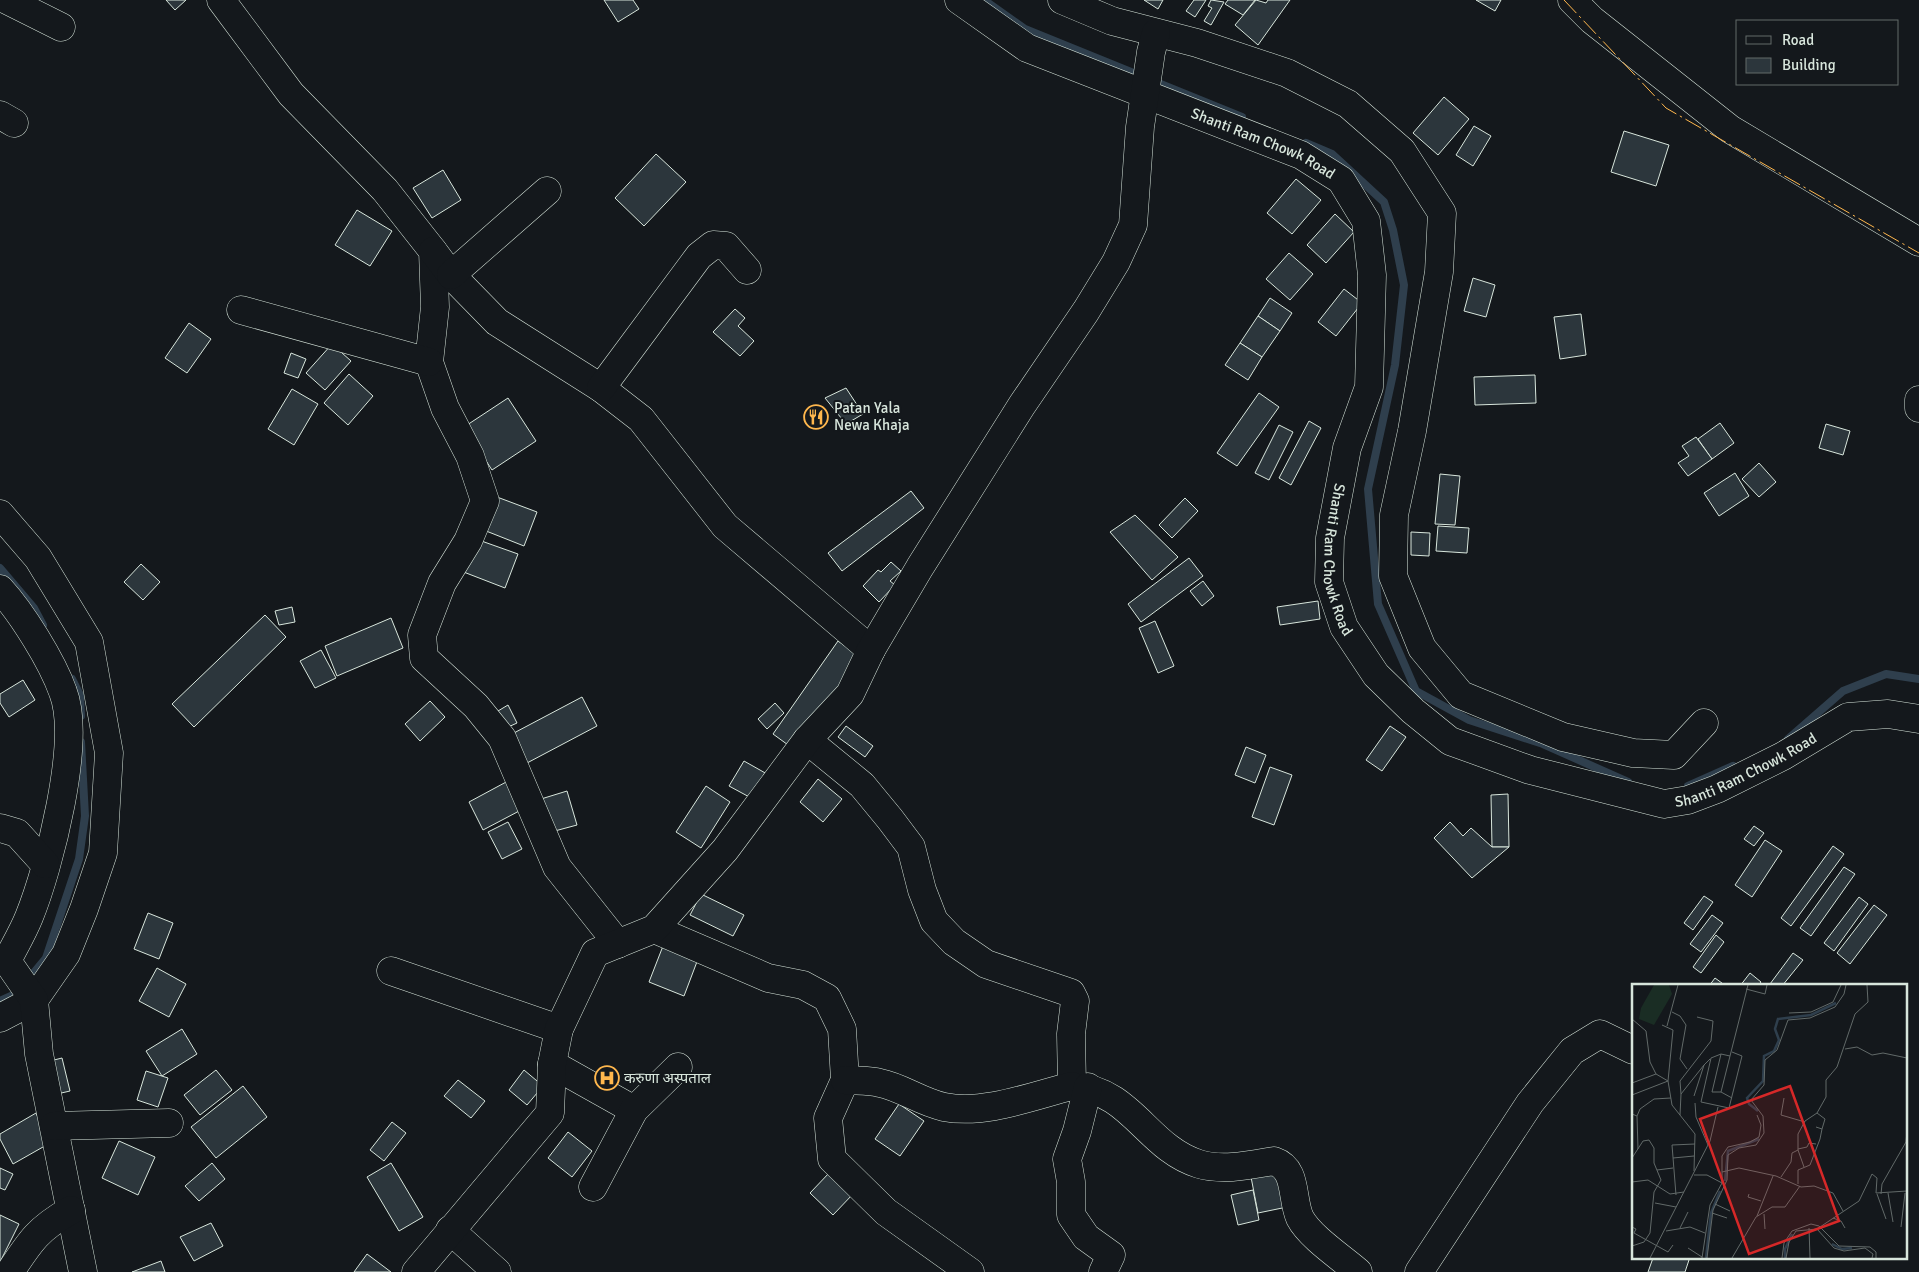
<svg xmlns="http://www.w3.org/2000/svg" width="1919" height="1272" font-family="Signika,'Noto Sans Devanagari',sans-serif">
	<rect width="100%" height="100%" fill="#14181c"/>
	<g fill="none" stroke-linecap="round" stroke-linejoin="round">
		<g stroke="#2f3f4d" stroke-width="8">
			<path d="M984 0 1025 29 1242 117"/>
			<path d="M1306 143 1332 154 1384 202 1393 230 1404 285 1395 365 1368 489 1378 604 1416 691 1469 720 1543 744 1628 782"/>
			<path d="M0 568 34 608 43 625"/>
			<path d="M72 679 80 695 81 716"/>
			<path d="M1788 739 1843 691 1886 674 1919 679"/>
			<path d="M1688 786 1733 766"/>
			<path d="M27 981 46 958 79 859 85 816 81 742"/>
			<path d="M0 1001 15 994 20 989"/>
		</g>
	</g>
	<g fill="#2c363c" stroke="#d8e6dc">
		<path d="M166 0H186L175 10Z"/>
		<path d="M604 0H633L639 9 618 22Z"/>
		<path d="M1144 0H1163L1158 9Z"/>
		<path d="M1194 0H1206L1195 17 1186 11Z"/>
		<path d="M1211 0 1224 2 1211 25 1204 21 1212 8 1208 6Z"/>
		<path d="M1228 0H1255L1243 15 1225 4Z"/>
		<path d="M1256 0 1266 3 1268 0H1290L1258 45 1235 25Z"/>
		<path d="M1476 0H1501L1495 11Z"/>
		<path d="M1444 97 1469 119 1438 155 1413 133Z"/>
		<path d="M1474 126 1491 136 1473 166 1456 155Z"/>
		<path d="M1624 131 1669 145 1656 186 1611 172Z"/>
		<path d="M656 154 686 182 644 226 615 198Z"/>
		<path d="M443 170 461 200 432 218 413 188Z"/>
		<path d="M1296 179 1321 200 1292 234 1267 213Z"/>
		<path d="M357 210 392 231 370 266 335 245Z"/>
		<path d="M1335 214 1354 232 1326 263 1307 245Z"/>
		<path d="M1289 253 1313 274 1290 300 1266 279Z"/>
		<path d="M1473 278 1495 285 1486 317 1464 311Z"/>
		<path d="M1344 289 1362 303 1336 336 1318 322Z"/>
		<path d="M1270 298 1292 313 1280 331 1258 316Z"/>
		<path d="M735 309 745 318 738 326 754 341 740 356 713 332Z"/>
		<path d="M1581 314 1586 355 1560 359 1554 317Z"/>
		<path d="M1258 316 1280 331 1262 357 1240 343Z"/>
		<path d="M189 323 211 339 187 373 165 358Z"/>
		<path d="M1240 343 1262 357 1248 380 1225 365Z"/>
		<path d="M332 344 351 361 325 390 306 373Z"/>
		<path d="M291 353 306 359 298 378 284 373Z"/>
		<path d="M349 374 373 396 348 425 324 403Z"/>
		<path d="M1535 375 1536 403 1475 405 1474 377Z"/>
		<path d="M846 388 863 414 846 424 825 398Z"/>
		<path d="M292 389 318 404 294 445 268 429Z"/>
		<path d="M1259 393 1279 407 1237 466 1217 453Z"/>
		<path d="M508 398 536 441 492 470 464 427Z"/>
		<path d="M1309 421 1321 428 1291 485 1279 478Z"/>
		<path d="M1720 423 1734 443 1712 459 1698 439Z"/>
		<path d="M1826 424 1850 431 1843 455 1819 448Z"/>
		<path d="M1279 425 1293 432 1269 480 1255 473Z"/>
		<path d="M1696 437 1712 459 1688 476 1678 463 1689 456 1682 446Z"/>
		<path d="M1759 463 1776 482 1759 497 1742 479Z"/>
		<path d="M1735 473 1749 496 1719 516 1704 493Z"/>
		<path d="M1440 474 1460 476 1455 525 1435 524Z"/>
		<path d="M911 491 924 508 842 571 828 553Z"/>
		<path d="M489 494 537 512 524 546 476 527Z"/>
		<path d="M1185 498 1198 511 1172 538 1159 525Z"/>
		<path d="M1135 515 1178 557 1152 580 1110 532Z"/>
		<path d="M1438 526 1469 528 1467 553 1436 551Z"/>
		<path d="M1411 532 1430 533 1429 556 1411 555Z"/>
		<path d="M473 538 518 554 505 588 461 571Z"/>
		<path d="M1189 558 1203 576 1141 622 1128 604Z"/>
		<path d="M891 562 901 571 890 581 895 585 879 602 863 586 878 570 881 572Z"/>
		<path d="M141 564 160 582 143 600 124 582Z"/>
		<path d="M1203 581 1214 596 1202 606 1190 591Z"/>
		<path d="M1318 601 1320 619 1280 625 1277 607Z"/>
		<path d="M292 607 295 622 279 625 275 611Z"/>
		<path d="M265 615 286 637 194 727 172 704Z"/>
		<path d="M391 618 403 648 337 676 325 646Z"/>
		<path d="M1155 621 1174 666 1158 673 1139 628Z"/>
		<path d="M838 641 861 657 795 750 773 734Z"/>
		<path d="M321 650 336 678 315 688 300 661Z"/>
		<path d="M23 680 35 700 9 717 0 703V694Z"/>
		<path d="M582 697 597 726 527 763 512 734Z"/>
		<path d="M430 701 445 717 420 741 405 724Z"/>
		<path d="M775 703 784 713 767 729 758 719Z"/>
		<path d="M508 705 517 723 506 728 498 711Z"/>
		<path d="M846 726 873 746 865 757 838 737Z"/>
		<path d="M1390 726 1406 737 1382 771 1366 760Z"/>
		<path d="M1246 747 1266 755 1255 783 1235 775Z"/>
		<path d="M744 761 767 774 753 799 729 786Z"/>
		<path d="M1270 767 1292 775 1274 825 1252 817Z"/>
		<path d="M818 779 842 799 823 822 800 802Z"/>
		<path d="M508 781 523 809 483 830 469 802Z"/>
		<path d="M706 786 730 802 701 848 676 832Z"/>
		<path d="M567 791 577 825 551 832 541 799Z"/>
		<path d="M1508 794 1509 847H1492L1491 795Z"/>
		<path d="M508 822 522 849 502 859 488 832Z"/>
		<path d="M1450 822 1463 836 1471 828 1492 847H1509L1472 878 1434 838Z"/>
		<path d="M1754 826 1764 833 1754 846 1744 839Z"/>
		<path d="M1765 840 1782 851 1752 897 1735 885Z"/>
		<path d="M1833 846 1844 854 1791 926 1781 918Z"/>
		<path d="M1844 867 1855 874 1811 936 1800 928Z"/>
		<path d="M701 894 744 915 733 936 690 915Z"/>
		<path d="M1704 896 1713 902 1693 930 1684 923Z"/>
		<path d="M1859 897 1868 904 1834 951 1824 943Z"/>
		<path d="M1874 905 1887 915 1850 964 1837 953Z"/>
		<path d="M148 913 173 923 159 959 134 949Z"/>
		<path d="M1712 915 1723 923 1701 952 1690 944Z"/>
		<path d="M1716 935 1724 942 1701 973 1693 967Z"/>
		<path d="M663 946 698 959 684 996 649 982Z"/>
		<path d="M1793 953 1803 960 1782 986H1772L1770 984Z"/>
		<path d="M157 968 186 984 169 1017 139 1001Z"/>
		<path d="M1750 973 1761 982 1758 986H1740Z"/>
		<path d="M1715 978 1726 986H1709Z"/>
		<path d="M182 1029 197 1054 162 1076 146 1051Z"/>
		<path d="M62 1058 70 1091 57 1094 50 1061Z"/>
		<path d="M216 1070 232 1090 200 1115 184 1095Z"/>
		<path d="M524 1070 543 1086 527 1105 509 1090Z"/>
		<path d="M146 1071 168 1078 158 1107 137 1100Z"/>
		<path d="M458 1080 485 1101 471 1118 444 1096Z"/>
		<path d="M243 1086 267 1117 216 1158 191 1127Z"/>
		<path d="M899 1104 924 1121 900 1156 875 1139Z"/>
		<path d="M36 1113 50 1143 13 1164 0 1139V1134Z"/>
		<path d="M392 1122 406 1133 384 1161 370 1150Z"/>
		<path d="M568 1132 592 1151 572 1177 548 1158Z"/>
		<path d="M119 1141 155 1157 138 1195 102 1178Z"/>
		<path d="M212 1163 225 1179 199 1201 185 1186Z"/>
		<path d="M391 1163 423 1217 399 1231 367 1177Z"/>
		<path d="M0 1168 13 1174 5 1190 0 1188Z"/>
		<path d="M1284 1170 1292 1206 1258 1213 1251 1177Z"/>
		<path d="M830 1172 853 1194 833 1215 810 1193Z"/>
		<path d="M1253 1190 1259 1220 1238 1225 1231 1195Z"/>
		<path d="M0 1215 19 1224 0 1262Z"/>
		<path d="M211 1223 223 1246 194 1261 180 1237Z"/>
		<path d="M367 1254 391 1272H354Z"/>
		<path d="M1653 1258H1683L1689 1260 1685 1272H1648Z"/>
		<path d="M161 1261 165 1272H132Z"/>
	</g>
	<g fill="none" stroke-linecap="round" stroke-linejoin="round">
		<g stroke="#d8e6dc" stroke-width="29">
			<g id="minor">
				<path d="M7 0 61 27"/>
				<path d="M221 0 291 94 385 190 433 251 435 307 429 362 445 408 470 456 485 501 468 541 442 583 422 635 424 658 476 706 502 738 557 867 618 944"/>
				<path id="s1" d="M959 0 1027 48 1301 155 1341 180 1366 221 1372 275 1369 387 1347 448 1330 538 1329 582 1344 627 1376 675 1413 711 1450 741 1530 770 1664 804 1688 800 1717 789 1783 756 1848 717 1888 714 1919 719"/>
				<path d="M1062 0 1112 21 1197 43 1287 73 1348 104 1402 151 1442 213 1439 272 1412 431 1394 515 1393 576 1422 648 1461 695 1563 737 1633 753 1674 755 1704 723"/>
				<path d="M1572 0 1592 20 1730 129 1919 242"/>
				<path d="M0 115 14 123"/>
				<path d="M433 251 451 275 497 322 601 388 641 419 725 526 871 650"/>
				<path d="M451 275 547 191"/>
				<path d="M241 310 429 362"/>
				<path d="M601 388 699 256 713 245 726 246 747 270"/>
				<path d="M1919 400V408"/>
				<path d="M0 514 38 558 89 642 109 753 103 853 84 909 66 954 34 1000 0 1018"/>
				<path d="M0 589C22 613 52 661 63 692 82 741 49 868 29 917 23 932 14 947 7 961L34 1000 39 1054 83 1272"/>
				<path d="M807 740 862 785 890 819 911 847 922 890 934 921 954 942 986 964 1071 993 1075 1001 1071 1034 1072 1086C1132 1090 1147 1148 1199 1164 1223 1171 1250 1165 1274 1161 1298 1169 1291 1199 1300 1218 1310 1237 1342 1258 1358 1272"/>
				<path d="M0 828 17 833 45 864"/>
				<path d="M654 929 768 978 803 985 827 998 842 1029 845 1080 828 1118 832 1159 886 1212 970 1272"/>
				<path d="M391 971 559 1029"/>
				<path d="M552 1064 634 1110"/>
				<path d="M845 1080C856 1081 869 1080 880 1083 901 1087 921 1102 944 1107 985 1115 1032 1096 1072 1086"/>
				<path d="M1088 1087 1077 1131 1067 1159 1071 1182V1215L1086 1237 1111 1255 1103 1272"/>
				<path d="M54 1126 169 1123"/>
				<path d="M593 1187 634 1110 678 1067"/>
				<path d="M450 1230 497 1272"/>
				<path d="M10 1272C31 1240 38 1229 71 1210"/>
				<path d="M416 1272 550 1113 552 1064 559 1029 595 953 654 929 725 850 807 740 850 694 871 650 920 567 1022 405 1086 311 1116 262 1133 225 1140 127 1151 52 1156 33"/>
				<path d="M1419 1272 1530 1103 1572 1051 1600 1034 1633 1050"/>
			</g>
		</g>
		<use href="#minor" stroke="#14181c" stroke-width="28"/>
		<path stroke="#ffb74d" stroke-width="1" stroke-dasharray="18 4 2.5 4" stroke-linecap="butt" d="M1564 0 1666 108 1919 253"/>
	</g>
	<defs>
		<g id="restaurant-ring" transform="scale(1.25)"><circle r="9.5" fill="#14181c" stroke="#ffb74d" stroke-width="1.5"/><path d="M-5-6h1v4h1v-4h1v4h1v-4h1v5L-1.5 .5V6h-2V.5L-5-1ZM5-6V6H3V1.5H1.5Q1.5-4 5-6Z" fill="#ffb74d"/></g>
		<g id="hospital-ring" transform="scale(1.25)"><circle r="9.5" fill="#14181c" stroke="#ffb74d" stroke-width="1.5"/><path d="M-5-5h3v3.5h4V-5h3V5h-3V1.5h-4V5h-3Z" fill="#ffb74d"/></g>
	</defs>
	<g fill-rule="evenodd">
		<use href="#restaurant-ring" x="816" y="417"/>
		<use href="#hospital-ring" x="607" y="1078"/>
	</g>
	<g text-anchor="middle" stroke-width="4" stroke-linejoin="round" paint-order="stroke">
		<g font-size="15" fill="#d8e6dc" stroke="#14181c">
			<text dy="5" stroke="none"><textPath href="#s1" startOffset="338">Shanti Ram Chowk Road</textPath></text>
			<text dy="5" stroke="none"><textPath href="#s1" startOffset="818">Shanti Ram Chowk Road</textPath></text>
			<text dy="5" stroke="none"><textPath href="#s1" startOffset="1356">Shanti Ram Chowk Road</textPath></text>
		</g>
		<g font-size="15" fill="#d8e6dc" stroke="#14181c" text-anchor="start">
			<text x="834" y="413">Patan Yala<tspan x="834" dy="17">Newa Khaja</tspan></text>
			<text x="624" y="1083">करुणा अस्पताल</text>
		</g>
	</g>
	<g transform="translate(1632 984)">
		<rect width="275" height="275" fill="#14181c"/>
		<path d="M22 1H37L40 10 22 41 7 35 9 24Z" fill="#1a2d24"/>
		<path fill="none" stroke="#2f3f4d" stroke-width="2.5" d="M126 127 117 120 115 114 131 97 132 72 142 67 147 56 143 45 146 35 179 31 204 19M93 197 96 167 127 155M200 260 210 265 220 264M74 274 79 229 88 207M153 274V265L160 250"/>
		<path fill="none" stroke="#626a69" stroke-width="1" d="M114 5 133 10 135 1M40 28 48 32 54 41 48 75 55 85M157 29 179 28 201 18 209 1M0 35 14 47 18 78 24 90M35 42 46 1M213 65 225 63 240 71 251 69 275 74M89 70 80 108H89L100 114M98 72 116 1M0 99 24 90 36 97 40 121 63 150 62 187M89 108 98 72 89 70 79 74 69 118 97 124 110 72 100 68M49 110 48 97 79 57 81 37 65 33M0 111 36 97 41 46 30 41M62 112 72 81 78 75M152 114 149 131 173 138M63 119 64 133 76 161M0 130 5 132 6 165M48 131 49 110 72 81M5 132 8 125 22 115 39 114M190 145 193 135 185 129 194 113V96L205 83 223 30 236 18 235 1M166 165 175 163 177 159 184 160M166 166 172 183M0 174 11 157 17 156 22 164V179L29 196 22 208 18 249 12 258 0 262M41 174 62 172M25 186 41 184M90 188 107 184 144 192 169 203 182 202 201 209 211 227M62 191H75L90 199M149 193 159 178 160 169 166 166V150L173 137 185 129M0 198 16 196 38 210 52 208M166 200V186L178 181 188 155 190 145 184 143M256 209 261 238M117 210 116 213 129 217M245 210 254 235M249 210 250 200 274 158 275 147M44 211 40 161 63 160M23 219 44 223M83 220 98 227M80 229 95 234M132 230 133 245M125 232 141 192M201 234 209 237 213 244M0 243 4 245 2 249 36 268 41 261M269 243 273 209M48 244 56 228M177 244 178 274M185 245 202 264 212 267 233 264 241 270 240 274M34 247 58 243 73 249M56 264 70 273M18 274 78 157 86 123M70 274 78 221 90 199V172L96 163 118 158 127 153 129 141 125 131M75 274 81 226 95 196 96 171 107 164 124 161 132 149 131 132 119 116 132 101 133 76 145 66 156 36 178 34 203 23 212 10 214 1M100 274 124 233 140 223H153L168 202M150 274 152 259 160 247 179 240 187 242 207 262 238 263 244 268V274M154 274 157 258 164 247 185 245 227 217 240 190 245 194 244 209 275 207"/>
		<path fill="#d62828" fill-opacity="0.15" stroke="#d62828" stroke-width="2.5" d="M158 102 207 237 117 270 68 135Z"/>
		<rect width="275" height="275" fill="none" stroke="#d8e6dc" stroke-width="2.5"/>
	</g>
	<rect x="1736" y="20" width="162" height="65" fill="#14181c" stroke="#626a69"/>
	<rect x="1746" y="36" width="25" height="8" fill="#14181c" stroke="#626a69"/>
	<text x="1782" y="45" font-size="15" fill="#d8e6dc">Road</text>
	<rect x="1746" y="58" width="25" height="15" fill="#2c363c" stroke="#626a69"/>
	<text x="1782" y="70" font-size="15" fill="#d8e6dc">Building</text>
</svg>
